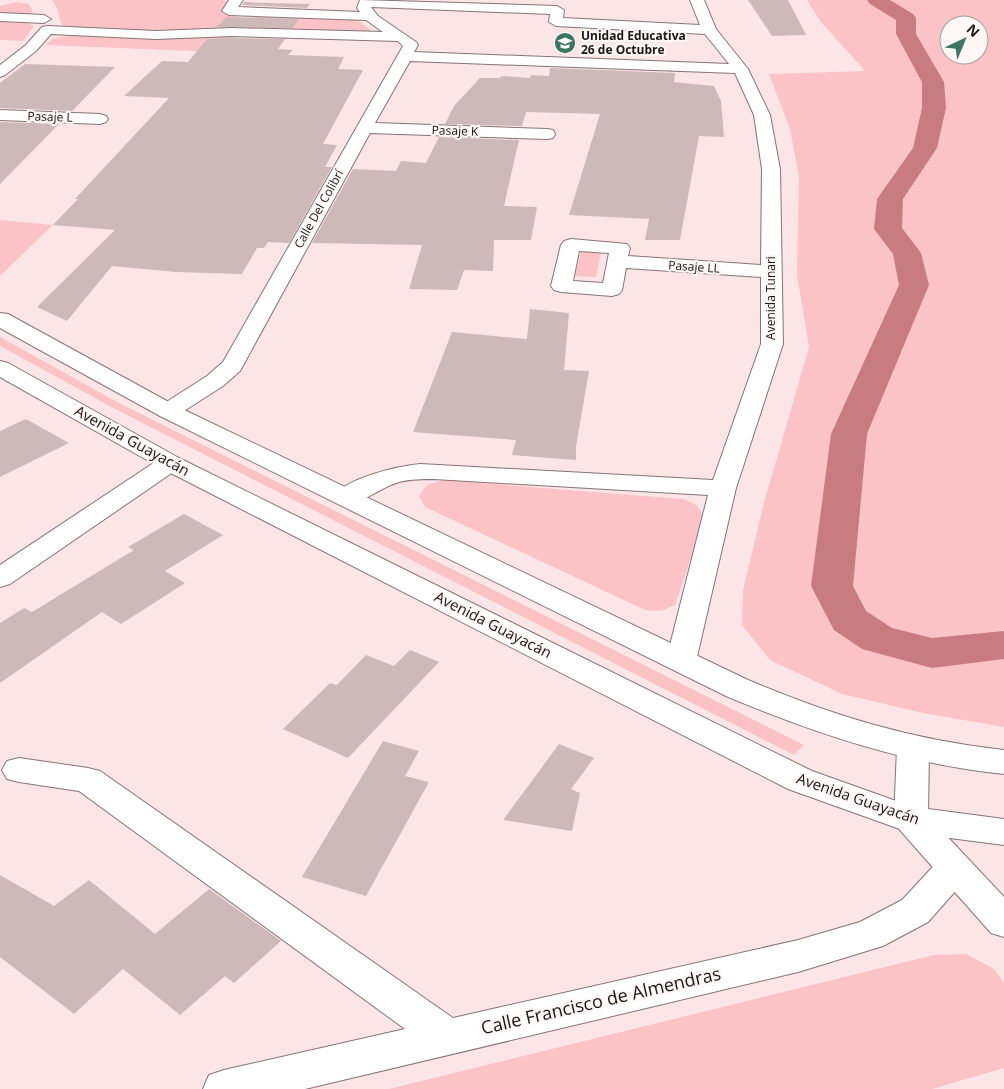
<svg xmlns="http://www.w3.org/2000/svg" width="1004" height="1089" font-family="'Open Sans',sans-serif">
	<rect width="100%" height="100%" fill="#fbe5e6"/>
	<g fill="#fcc3c6" fill-rule="evenodd">
		<path d="M52 0H222L227 2 222 13 236 15 228 26C175 37 119 30 65 28 57 21 61 10 52 0Z"/>
		<path d="M807 0H1004V727L923 713 842 694 770 660 742 625 743 591 763 506 809 347 797 275 799 177 790 129 769 74 865 71 821 22ZM949 25H979V55H949Z"/>
		<path d="M16 2 29 4 33 13 28 14H0V6Z"/>
		<path d="M260 16 352 19 359 21 373 32 248 28 256 17Z"/>
		<path d="M0 22 27 23 34 26 23 41 0 40Z"/>
		<path d="M70 35 152 37H232L217 52 45 45 53 39Z"/>
		<path d="M0 220 53 225 0 276Z"/>
		<path d="M581 251 601 253 596 277 575 276Z"/>
		<path d="M0 337 119 403 804 745 794 755 119 411 0 346Z"/>
		<path d="M442 480 683 499C695 503 700 507 704 519L675 605 661 611 645 610 425 507 419 496 427 485Z"/>
		<path d="M966 954 994 969 1004 983V1068L932 1089H389L934 955Z"/>
	</g>
	<g fill="none" stroke-linecap="round" stroke-linejoin="round">
		<path fill="#c87c82" fill-rule="evenodd" d="M867 0H890L913 14 916 18V34L944 82 946 108 937 148 903 199 902 228 921 253 929 285 867 434 853 586 866 611 892 628 932 638 1004 631V659L932 668 862 649 834 630 811 586 831 434 899 285 893 254 874 229 877 199 913 148 922 108V82L896 34V20L870 4Z"/>
	</g>
	<g fill="#ceb9ba">
		<path d="M748 0H788L806 35 772 36Z"/>
		<path d="M244 2 268 3 310 4 307 8 242 5Z"/>
		<path d="M227 16 229 17 299 19 293 28 217 27Z"/>
		<path d="M232 38 285 39 278 49 293 50 288 55 344 57 338 69 363 70 323 144 337 145 325 167H332L289 243 268 242 264 248H257L242 274 176 272 112 266 67 321 37 307 115 230 53 225 78 199H75L169 98 124 96 162 61 188 62 207 39Z"/>
		<path d="M25 64 115 67 72 111 0 108V83Z"/>
		<path d="M550 68 675 73 674 82 714 86 721 101 724 137 699 136 680 240H645L649 219 569 215 600 114 526 112 522 126 445 124 454 106 480 78H500L501 76 530 78 531 75 549 76Z"/>
		<path d="M0 122 59 124 0 184Z"/>
		<path d="M439 137 519 140 504 206 537 207 531 240H494L493 271 464 270 457 290 409 289 422 245 312 243 353 169 396 171 401 161 426 163Z"/>
		<path d="M530 309 569 313 564 370 589 371 576 446V460L512 455 516 440 413 432 452 332 527 339Z"/>
		<path d="M26 419 69 443 0 477V431Z"/>
		<path d="M184 514 223 535 165 571 185 583 121 624 102 612 0 683V623L24 608 32 612 134 550 128 547Z"/>
		<path d="M410 650 439 662 348 758 283 729 330 683 337 685 366 655 394 666Z"/>
		<path d="M383 741 419 751 405 776 429 782 366 896 302 877Z"/>
		<path d="M559 744 594 758 571 789 580 793 572 831 503 820Z"/>
		<path d="M0 875 54 906 89 880 155 934 209 889 281 941 234 983 225 976 180 1015 123 969 74 1014 0 957Z"/>
	</g>
	<g fill="none" stroke-linecap="round" stroke-linejoin="round">
		<g stroke="#877474" stroke-width="2">
			<g id="street">
				<path d="M229 0H243L238 7 360 12 357 8 360 0 557 6 564 10 563 18 700 25 690 0H704L716 29 748 69 770 115 780 169 783 344 736 488 696 661 692 668 681 671 670 668 666 661 708 495 434 479C422 479 410 479 399 482 378 488 359 508 337 503L333 497C346 478 398 466 420 464L713 480 761 344V277L626 268 622 290 619 294 612 296 561 292 554 290 551 286 561 245 564 241 571 239 627 244 630 248 628 256 761 265 762 169 754 115 735 73 410 61 375 123 547 129 553 130 555 134 553 138 547 139 370 133 240 371 223 386 176 416 168 418 160 416 156 411 160 406 207 376 223 362 403 46 398 41 232 36 156 39 51 34 36 51 5 75 0 77V65L26 45 42 27 47 26 156 31 232 28 383 32 366 20 229 15 222 11ZM371 7 550 14 549 22 556 26 705 34 729 64 414 52 418 45 416 42 378 16ZM579 251 609 253 603 283 573 281Z"/>
				<path d="M0 13 44 15 51 19 44 23 0 21Z"/>
				<path d="M0 110 100 114 106 116 108 119 106 122 100 124 0 120Z"/>
				<path d="M170 455 179 458 183 463 179 468 10 584 0 587V565L161 458Z"/>
				<path d="M19 758 88 768 100 771 453 1018 798 940 860 922 902 900 941 858 954 854 967 858 972 868 967 878 928 922 883 946 798 972 305 1089H203L209 1075 224 1070 405 1029 79 791 19 782 7 779 2 770 7 761Z"/>
			</g>
		</g>
		<g stroke="#877474" stroke-width="2">
			<path id="secondary" d="M913 736 925 740 929 748 928 816 1004 897V937L991 933 899 829 894 820 897 748 901 740Z"/>
		</g>
		<g stroke="#877474" stroke-width="2">
			<g id="primary">
				<path d="M0 313 8 314 176 406 748 680C833 716 912 740 1004 750V774C907 764 816 734 726 696L160 416 0 328Z"/>
				<path d="M0 361 8 363 179 458 812 771 913 807 1004 819V845L911 833 788 789 161 468 0 377Z"/>
			</g>
		</g>
		<use href="#street" fill="#fff" fill-rule="evenodd"/>
		<use href="#secondary" fill="#fff" fill-rule="evenodd"/>
		<use href="#primary" fill="#fff" fill-rule="evenodd"/>
	</g>
	<defs>
		<g id="school-disc" transform="scale(1.125)"><circle r="9.5" fill="#3a7763" stroke="#fff6f6"/><path d="M0-5L7-2L0 1L-7-2ZM-4 1L0 2.5L4 1V4Q0 6-4 4Z" fill="#fff"/></g>
	</defs>
	<g fill-rule="evenodd">
		<use href="#school-disc" x="565" y="43"/>
	</g>
	<g text-anchor="middle" stroke-width="4.5" stroke-linejoin="round" paint-order="stroke">
		<g font-size="12" font-weight="bold" fill="#1d1516" stroke="#fff6f6" text-anchor="start">
			<text x="581" y="40">Unidad Educativa<tspan x="581" dy="14">26 de Octubre</tspan></text>
		</g>
		<g font-size="12" fill="#1d1516" stroke="#fff6f6">
			<text transform="translate(50 117) rotate(2)" y="4">Pasaje L</text>
			<text transform="translate(455 131) rotate(2)" y="4">Pasaje K</text>
			<text transform="translate(319 209) rotate(-61)" y="4">Calle Del Colibrí</text>
			<text transform="translate(694 267) rotate(4)" y="4">Pasaje LL</text>
			<text transform="translate(771 298) rotate(-90)" y="4">Avenida Tunari</text>
		</g>
		<g font-size="15" fill="#1d1516" stroke="#fff6f6">
			<text transform="translate(132 441) rotate(29)" y="5">Avenida Guayacán</text>
			<text transform="translate(493 625) rotate(27)" y="5">Avenida Guayacán</text>
			<text transform="translate(858 799) rotate(19)" y="5">Avenida Guayacán</text>
		</g>
		<g font-size="18" fill="#1d1516" stroke="#fff6f6">
			<text transform="translate(601 1001) rotate(-13)" y="6">Calle Francisco de Almendras</text>
		</g>
	</g>
	<g transform="translate(964 40) rotate(44)"><circle r="24" fill="#fff6f6" stroke="#a59c9c"/>
	<path d="M0-4L9 19L0 12L-9 19Z" fill="#3a7763"/>
	<text y="-8" font-size="14" font-weight="bold" text-anchor="middle" fill="#1d1516">N</text>
	</g>
</svg>
